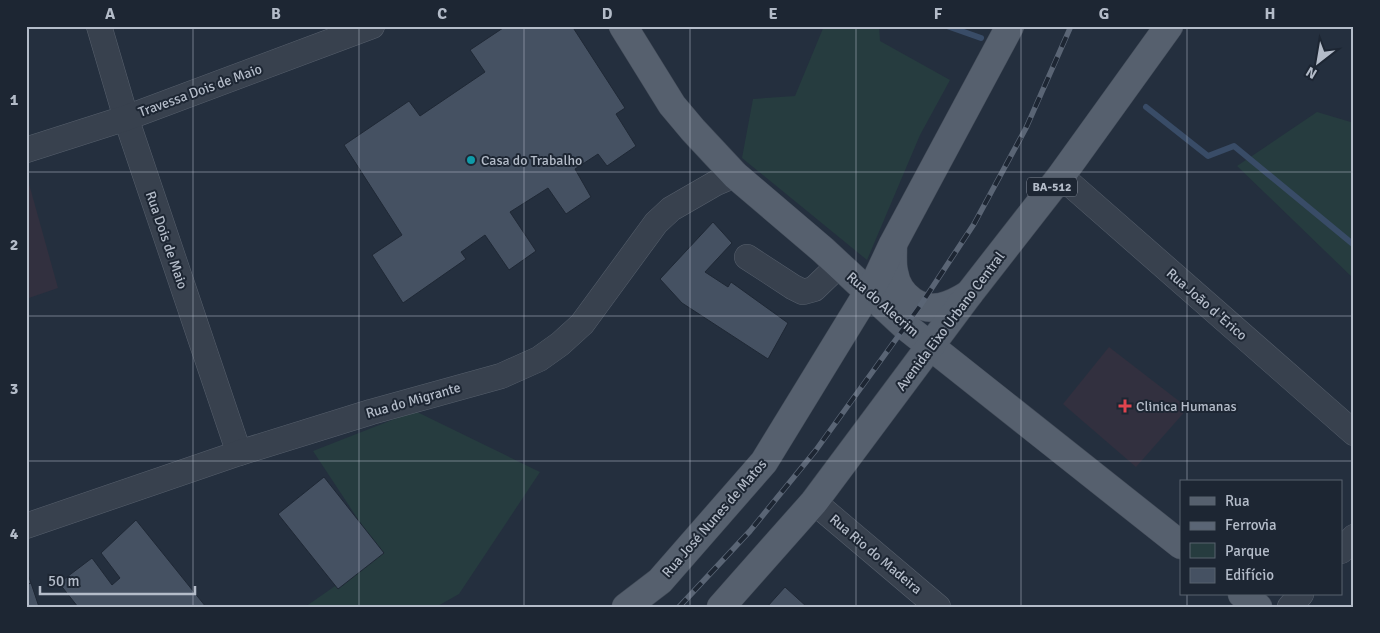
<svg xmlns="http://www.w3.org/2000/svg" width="1380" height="633" font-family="Signika,sans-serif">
	<rect width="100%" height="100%" fill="#242f3e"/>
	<g fill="#32303f">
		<path d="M26 173 58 288 26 299Z"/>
		<path d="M1109 347 1188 408 1136 467 1063 404Z"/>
	</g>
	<g fill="#263c3f">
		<path d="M824 26H879L880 41 950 80 920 135 867 260 742 158 753 99 795 96Z"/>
		<path d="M1317 112 1354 123V279L1237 166Z"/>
		<path d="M415 411 540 472 459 594 436 607H305L381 554 313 451Z"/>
	</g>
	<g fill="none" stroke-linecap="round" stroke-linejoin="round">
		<g stroke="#394c67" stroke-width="6">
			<path d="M947 26 981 38"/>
			<path d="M1146 107 1208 156 1234 146 1354 245"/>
		</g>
	</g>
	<g fill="#455162" stroke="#1f2835">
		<path d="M506 26H572L625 108 616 114 636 146 607 166 598 154 575 169 591 197 566 214 548 188 510 212 536 251 509 270 485 235 461 252 466 259 403 303 372 255 402 235 344 145 409 101 420 116 485 72 470 50Z"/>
		<path d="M713 222 732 243 705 272 728 287 731 282 788 323 768 359 682 303 660 279Z"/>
		<path d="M324 477 384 553 338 589 278 514Z"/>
		<path d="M136 520 206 607H78L59 583 92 558 112 585 120 578 101 553Z"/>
		<path d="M26 569 31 583 26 585Z"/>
		<path d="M31 583 39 607H26V585Z"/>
		<path d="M785 587 807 607H767Z"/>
	</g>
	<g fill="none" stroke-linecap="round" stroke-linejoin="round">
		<g stroke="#565f6c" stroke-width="26">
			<g id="minor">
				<path d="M99 26 126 118 239 453"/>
				<path d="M26 150 126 118 372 26"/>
				<path d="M1061 176 1354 433"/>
				<path d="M747 257 793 287 803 292 814 289 839 265"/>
				<path d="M814 502 938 607"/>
				<path d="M26 526 239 453 371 412 501 376 539 359 560 344 582 324 656 223 671 209 716 183 735 175"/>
				<path d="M1341 551 1354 537"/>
				<path d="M1290 607 1301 594"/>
			</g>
		</g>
		<g stroke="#414a57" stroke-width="29">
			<g id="major">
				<path d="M623 26 672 105 693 130 735 175 823 250 905 326 1181 545"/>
				<path d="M893 245C893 254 892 264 894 272 896 285 902 294 912 301 931 314 950 306 969 294"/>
				<path d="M1242 594 1258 607"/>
				<path d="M626 607 660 581 764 462 878 276 893 244 1010 26"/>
				<path d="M721 607 814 502 969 294 1061 176 1169 26"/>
			</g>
		</g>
		<use href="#minor" stroke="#38414e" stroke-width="25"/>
		<use href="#major" stroke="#56606e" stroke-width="28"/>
		<g stroke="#5a6575" stroke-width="5.5">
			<path id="rail" d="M679 607 750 531 816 450 920 306 974 224 1026 128 1071 26"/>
		</g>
		<use href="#rail" stroke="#1d2633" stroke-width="4" stroke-dasharray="11" stroke-linecap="butt"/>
	</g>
	<path fill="none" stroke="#b4bcc9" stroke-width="1" stroke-opacity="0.55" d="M193 26V607M359 26V607M524 26V607M690 26V607M856 26V607M1021 26V607M1187 26V482M26 172H1354M26 316H1354M26 461H1354M1187 594V607"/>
	<circle fill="#0f9aa8" stroke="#1d2633" stroke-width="2" cx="471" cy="160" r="5"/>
	<path fill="#e0444e" stroke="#1d2633" stroke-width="2" d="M1122.5 398.5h5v5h5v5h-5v5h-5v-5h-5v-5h5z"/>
	<g text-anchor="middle" stroke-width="4" stroke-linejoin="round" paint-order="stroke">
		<rect fill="#1d2633" stroke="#878f9c" stroke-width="1" x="1027" y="177.5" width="50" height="19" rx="4"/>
		<g font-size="12" font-weight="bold" fill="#b4bcc9">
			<text x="1052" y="191">BA-512</text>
		</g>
		<g font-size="14" fill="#b4bcc9" stroke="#1d2633">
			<text transform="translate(200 90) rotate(-20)" y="5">Travessa Dois de Maio</text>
			<text transform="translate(167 240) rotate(71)" y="5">Rua Dois de Maio</text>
			<text transform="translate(883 304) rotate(41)" y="5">Rua do Alecrim</text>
			<text transform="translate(1207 304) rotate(41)" y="5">Rua João d 'Erico</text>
			<text transform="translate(950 321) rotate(-53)" y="5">Avenida Eixo Urbano Central</text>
			<text transform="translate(413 400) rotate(-16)" y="5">Rua do Migrante</text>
			<text transform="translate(714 518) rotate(-49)" y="5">Rua José Nunes de Matos</text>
			<text transform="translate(876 554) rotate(40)" y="5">Rua Rio do Madeira</text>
		</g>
		<g font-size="14" fill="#b4bcc9" stroke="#1d2633" text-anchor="start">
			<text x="481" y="165">Casa do Trabalho</text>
			<text x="1136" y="411">Clinica Humanas</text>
		</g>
	</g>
	<rect width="1380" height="633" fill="none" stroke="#1d2633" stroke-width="55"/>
	<rect x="1180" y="480" width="162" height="115" fill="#1d2633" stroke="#59626f"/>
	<rect x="1190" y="497" width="25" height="8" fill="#56606e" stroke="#59626f"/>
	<text x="1225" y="506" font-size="15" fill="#b4bcc9">Rua</text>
	<rect x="1190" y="522" width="25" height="8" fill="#5a6575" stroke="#59626f"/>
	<text x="1225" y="530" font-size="15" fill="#b4bcc9">Ferrovia</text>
	<rect x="1190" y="543" width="25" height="15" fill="#263c3f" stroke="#59626f"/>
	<text x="1225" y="556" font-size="15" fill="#b4bcc9">Parque</text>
	<rect x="1190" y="568" width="25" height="15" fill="#455162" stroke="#59626f"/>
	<text x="1225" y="580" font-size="15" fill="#b4bcc9">Edifício</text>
	<g transform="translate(1318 62) rotate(211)" stroke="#1d2633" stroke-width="4" paint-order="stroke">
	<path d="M0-4L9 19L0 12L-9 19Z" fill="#b4bcc9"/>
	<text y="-8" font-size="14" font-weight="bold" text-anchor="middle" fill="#b4bcc9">N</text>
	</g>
	<path d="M40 586v8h155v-8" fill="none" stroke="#b4bcc9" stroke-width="2.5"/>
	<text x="48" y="586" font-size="15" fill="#b4bcc9" stroke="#1d2633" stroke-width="4" paint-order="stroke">50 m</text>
	<rect x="28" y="28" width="1324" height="578" fill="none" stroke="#b4bcc9" stroke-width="2"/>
	<g font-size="16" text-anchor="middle" font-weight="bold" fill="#b4bcc9">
		<text x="110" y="19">A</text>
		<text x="276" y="19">B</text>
		<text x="442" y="19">C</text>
		<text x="607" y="19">D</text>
		<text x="773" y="19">E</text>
		<text x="938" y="19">F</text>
		<text x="1104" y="19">G</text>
		<text x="1270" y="19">H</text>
		<text x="14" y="105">1</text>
		<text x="14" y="250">2</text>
		<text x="14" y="394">3</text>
		<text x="14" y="539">4</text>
	</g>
</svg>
